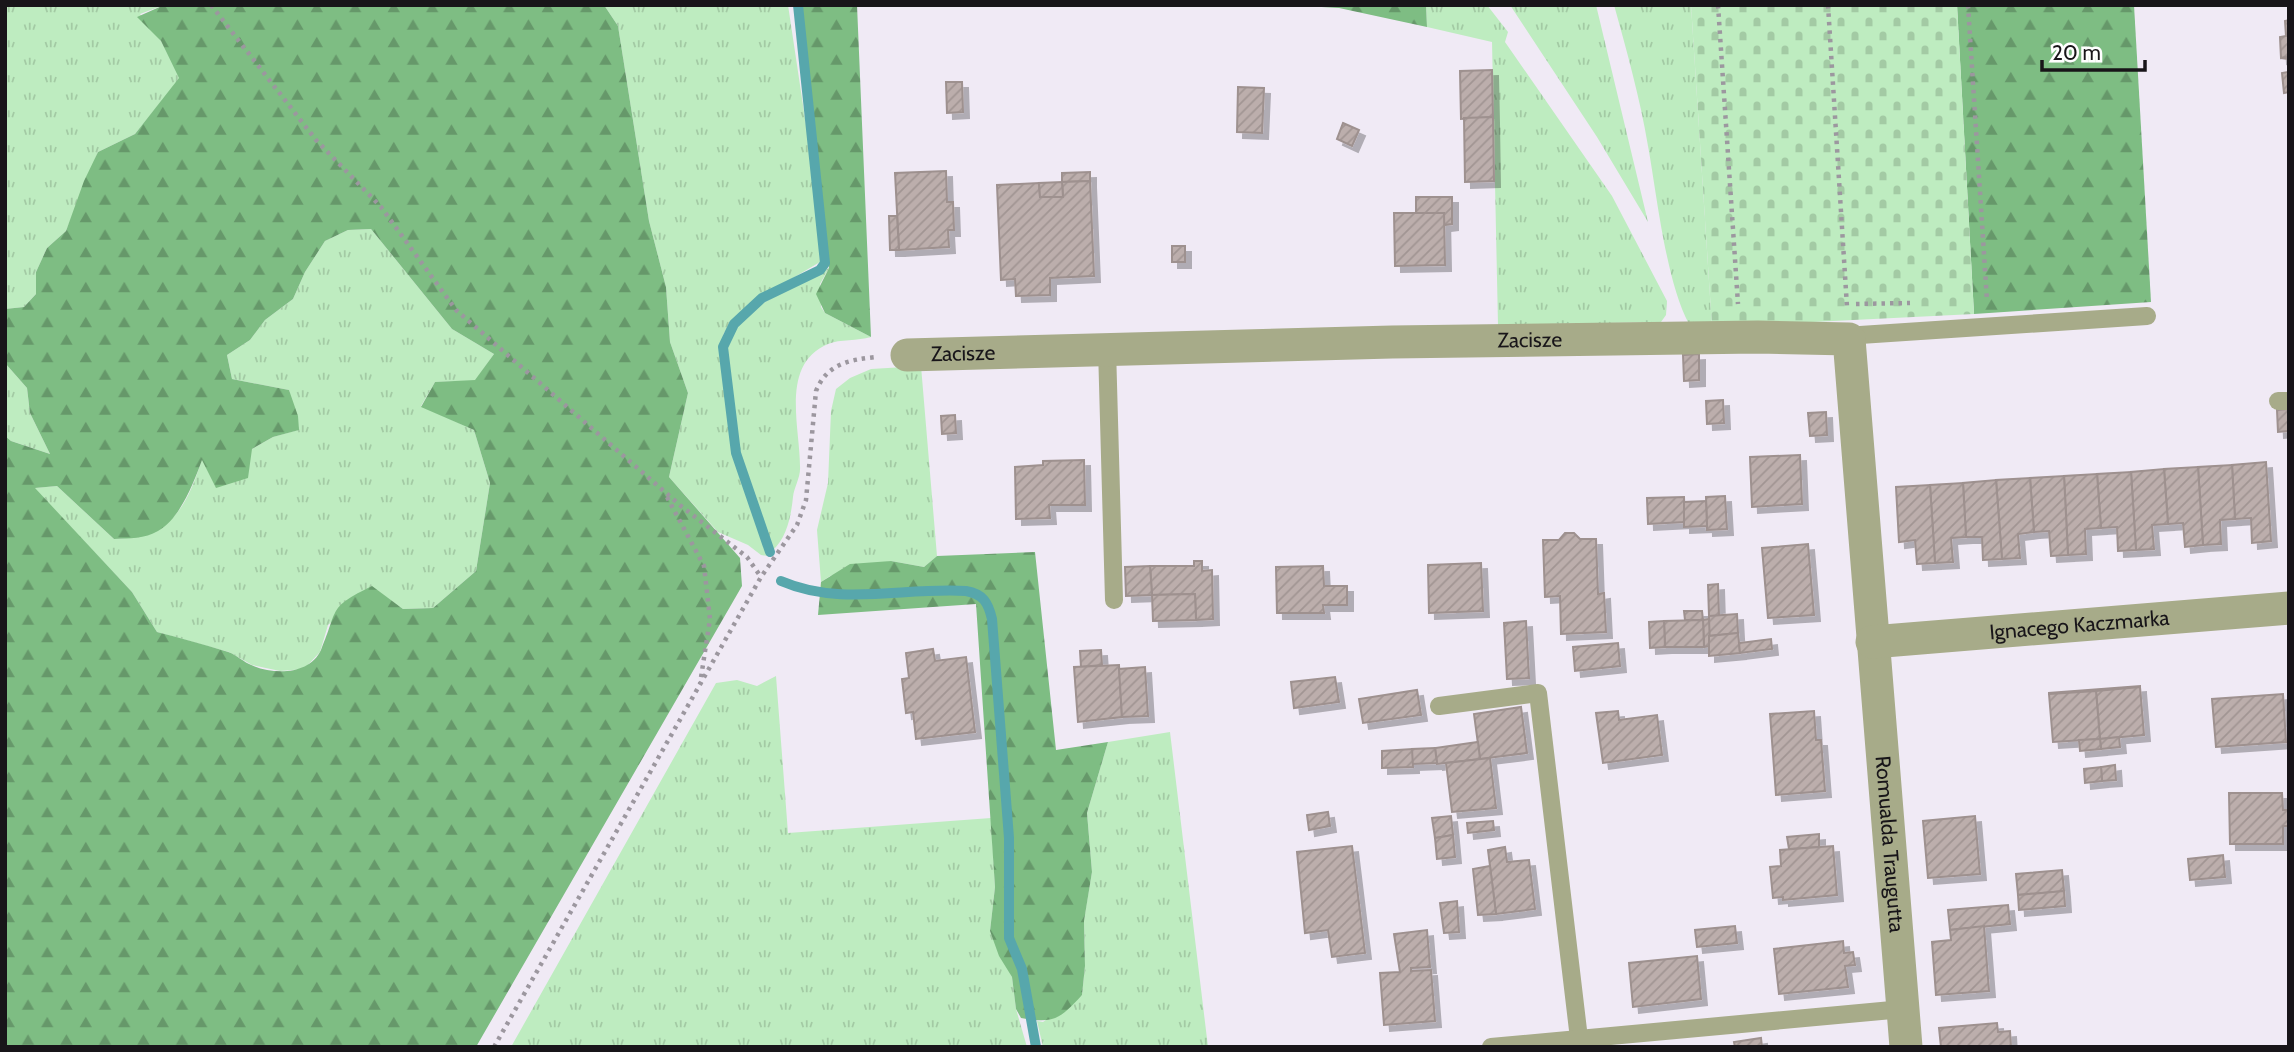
<svg xmlns="http://www.w3.org/2000/svg" width="2294" height="1052" font-family="Cabin,sans-serif">
	<defs>
		<pattern id="grass-tufts" width="24" height="20" patternUnits="userSpaceOnUse" patternTransform="scale(1.75)"><rect width="24" height="20" fill="#beecc0"/><path d="M3 7l-1-3M5 7V3M7 7l1-3M15 17l-1-3M17 17v-4M19 17l1-3" fill="none" stroke="#a3caa4"/></pattern>
		<pattern id="forest-firs" width="22" height="20" patternUnits="userSpaceOnUse" patternTransform="scale(1.75)"><rect width="22" height="20" fill="#7ebd83"/><path d="M5 1l3.5 6h-7zM16 11l3.5 6h-7z" fill="#66986a"/></pattern>
		<pattern id="cemetery-stones" width="16" height="16" patternUnits="userSpaceOnUse" patternTransform="scale(1.75)"><rect width="16" height="16" fill="#beecc0"/><path d="M2 7V4a2 2 0 0 1 4 0v3zM10 15v-3a2 2 0 0 1 4 0v3z" fill="#a3caa4"/></pattern>
		<pattern id="building-hatch" width="6" height="6" patternUnits="userSpaceOnUse" patternTransform="scale(1.75)"><rect width="6" height="6" fill="#bcaeac"/><path d="M-1 1l2-2M0 6l6-6M5 7l2-2" fill="none" stroke="#a19593"/></pattern>
		<filter id="shadow"><feDropShadow dx="6" dy="6" stdDeviation="0" flood-color="#0004"/></filter>
	</defs>
	<rect width="100%" height="100%" fill="#f0eaf5"/>
	<g fill="url(#grass-tufts)">
		<path d="M5 5H164L140 14 161 41 180 78 135 134 98 152 66 231 47 248 36 272V294L24 307 5 309Z"/>
		<path d="M604 5H788L818 205 820 262 749 304 724 333 720 347 733 453 769 556 761 555 748 545 718 532 669 477 688 393 670 342 666 287 649 221 618 26Z"/>
		<path d="M1426 5H1487L1508 32 1505 42 1612 196 1667 301 1666 315 1661 322 1498 325 1492 42 1427 27Z"/>
		<path d="M1510 5H1596L1648 222 1597 137Z"/>
		<path d="M1614 5H1691L1712 327 1689 324C1666 282 1657 195 1648 146 1640 98 1627 52 1614 5Z"/>
		<path d="M371 229 452 329 494 354 475 381 435 382 421 406 474 430 490 483 476 571 433 608 403 609 372 587 328 625 320 652 304 669 280 671 252 665 229 652 157 632 132 592 34 488 57 486 114 539C170 537 186 510 202 459L252 449 273 437 298 430 289 390 232 379 227 355 250 340 265 320 293 299 305 272 325 241 348 230Z"/>
		<path d="M829 268 820 284 821 307 825 313 871 337C858 341 840 339 828 344 780 364 800 427 800 466 801 477 794 487 793 497 791 516 787 538 772 551L739 453 726 363 728 341 741 322 763 303Z"/>
		<path d="M5 363 27 388 30 413 50 454 11 441 5 436Z"/>
		<path d="M921 366 937 556 924 567 891 561 830 576 821 582 817 530 828 483 831 411 836 389 850 378 871 369Z"/>
		<path d="M776 676 788 833 991 818 995 887 990 931 1012 977 1016 1009 1027 1047H511L716 683 737 680 757 686Z"/>
		<path d="M1170 732 1208 1047H1043L1037 1021 1043 1022 1082 995 1085 966 1084 920 1092 872 1087 813 1108 742Z"/>
	</g>
	<g fill="url(#forest-firs)" fill-rule="evenodd">
		<path d="M164 5H604L618 26 649 221 666 287 670 342 688 393 669 477 740 558 742 586 476 1047H5V436L11 441 50 454 30 413 27 388 5 363V309L24 307 36 294V272L47 248 66 231 84 181 98 152 135 134 179 78 161 41 137 17ZM371 229 452 329 494 354 475 380 435 382 421 407 474 430 490 483 476 571 433 608 403 609 372 586C327 608 339 608 321 650 309 676 271 675 249 664 241 660 234 653 225 651 203 644 180 638 157 632L132 592 35 488 57 486 114 539C129 538 145 539 158 531 180 519 194 482 202 460L216 488 248 478 252 449 273 437 299 430 298 416 289 390 232 379 227 355 250 340 265 320 293 299 305 272 325 241 348 230Z"/>
		<path d="M802 5H857L871 337 825 313 816 294 829 268Z"/>
		<path d="M1286 5H1426L1427 27 1339 8Z"/>
		<path d="M1957 5H2134L2151 302 1974 314Z"/>
		<path d="M1035 552 1056 750 1108 742 1087 813 1092 872 1084 921 1085 966 1082 995C1060 1019 1054 1024 1021 1018L1016 1009 1012 977 999 956 990 931 995 887 976 604 818 615 821 582 850 564 891 561 924 567 937 556Z"/>
	</g>
	<path fill="url(#cemetery-stones)" d="M1691 5H1957L1974 314 1712 327Z"/>
	<g fill="none" stroke-linecap="round" stroke-linejoin="round">
		<g stroke="#57a7ac" stroke-width="10">
			<path d="M770 552 736 453 723 347 734 324 762 298 820 270 825 263 798 5"/>
			<path d="M781 581C841 607 903 587 966 591 983 594 988 602 992 619L1009 838V938L1022 969 1036 1047"/>
		</g>
	</g>
	<g fill="url(#building-hatch)" stroke="#9e918f" stroke-width="2" filter="url(#shadow)">
		<path d="M2289 20V57L2281 58 2280 37 2286 36 2285 21Z"/>
		<path d="M2289 57V92L2284 93 2282 73 2288 72V59L2281 58Z"/>
		<path d="M1492 70 1493 117 1461 119 1460 71Z"/>
		<path d="M946 82H962L963 112 947 113Z"/>
		<path d="M1238 87 1264 88 1262 133 1237 132Z"/>
		<path d="M1493 117 1494 181 1465 182 1464 118Z"/>
		<path d="M1343 123 1359 130 1352 146 1337 139Z"/>
		<path d="M946 171 947 202H953L954 230H948L949 247 899 250 895 173Z"/>
		<path d="M1090 172V181L1062 182V173Z"/>
		<path d="M1090 181 1094 276 1050 278V295L1016 296 1015 279 1001 280 997 185 1039 183 1040 197H1063L1062 182Z"/>
		<path d="M1062 182 1063 197H1040L1039 183Z"/>
		<path d="M1416 197H1452V224L1444 225V213H1416Z"/>
		<path d="M1394 213H1444L1445 265 1395 266Z"/>
		<path d="M889 216H897L899 250H890Z"/>
		<rect x="1172" y="246" width="13" height="16"/>
		<path d="M1699 354V380L1684 381 1683 355Z"/>
		<path d="M1723 400 1724 423 1707 424 1706 401Z"/>
		<path d="M2289 409V431L2278 432 2277 410Z"/>
		<path d="M1826 412 1827 435 1810 436 1808 413Z"/>
		<path d="M955 415 956 433 942 434 941 416Z"/>
		<path d="M1800 455 1802 504 1752 507 1750 457Z"/>
		<path d="M1084 460 1085 505H1049L1050 518 1016 519 1015 467 1043 465V461Z"/>
		<path d="M2266 462 2271 541 2252 543 2251 518 2235 519 2232 465Z"/>
		<path d="M2232 465 2235 519 2220 520 2221 544 2203 545 2198 467Z"/>
		<path d="M2198 467 2203 545 2185 547 2183 523 2168 524 2164 469Z"/>
		<path d="M2164 469 2168 524 2152 525 2154 549 2136 550 2131 472Z"/>
		<path d="M2131 472 2136 550 2118 551 2117 527 2101 528 2097 474Z"/>
		<path d="M2097 474 2101 528 2085 529 2086 554 2068 555 2064 476Z"/>
		<path d="M2064 476 2068 555 2051 556 2049 531 2034 532 2030 478Z"/>
		<path d="M2030 478 2034 532 2018 534 2020 558 2002 559 1996 480Z"/>
		<path d="M1996 480 2002 559 1983 560 1982 537H1966L1963 483Z"/>
		<path d="M1963 483 1966 537 1951 538 1953 562 1935 563 1930 485Z"/>
		<path d="M1930 485 1935 563 1917 564 1915 540 1899 542 1896 487Z"/>
		<path d="M1725 496 1727 529 1707 530 1706 497Z"/>
		<path d="M1684 497 1685 522 1648 524 1647 498Z"/>
		<path d="M1706 501 1707 526 1684 527V502Z"/>
		<path d="M1565 533H1574L1580 539H1596L1598 594 1604 593 1606 632 1561 634 1560 596 1545 597 1543 540H1559Z"/>
		<path d="M1808 544 1814 615 1768 618 1762 548Z"/>
		<path d="M1194 561H1202V571L1212 570 1213 619 1196 620 1195 594 1152 595 1150 566H1194Z"/>
		<path d="M1481 563 1483 611 1429 613 1428 565Z"/>
		<path d="M1150 566 1152 595 1126 596 1125 567Z"/>
		<path d="M1323 566 1324 586H1347V605H1323L1324 613H1277L1276 567Z"/>
		<path d="M1718 584 1719 616H1709L1708 585Z"/>
		<path d="M1195 594 1196 620 1153 621 1152 595Z"/>
		<path d="M1684 611H1702L1703 620H1685Z"/>
		<path d="M1737 614 1738 633 1709 636V616Z"/>
		<path d="M1709 619 1710 646 1704 647 1703 620Z"/>
		<path d="M1703 620 1704 647H1665L1664 621Z"/>
		<path d="M1526 621 1529 678 1507 679 1504 623Z"/>
		<path d="M1664 621 1665 647 1650 648 1649 622Z"/>
		<path d="M1738 633 1740 653 1709 656V636Z"/>
		<path d="M1771 639 1772 649 1740 653 1739 643Z"/>
		<path d="M1618 643 1620 666 1575 671 1573 647Z"/>
		<path d="M933 649 935 661 966 657 975 732 916 739 913 712 906 713 902 679 909 678 906 653Z"/>
		<path d="M1101 650 1102 665 1081 667 1080 651Z"/>
		<path d="M1119 665 1122 717 1078 722 1074 667Z"/>
		<path d="M1145 667 1148 716 1122 717 1119 669Z"/>
		<path d="M1335 677 1339 702 1294 708 1291 682Z"/>
		<path d="M2140 686V687L2049 694V693Z"/>
		<path d="M2140 687 2144 735 2100 739 2096 691Z"/>
		<path d="M1417 690 1421 715 1363 723 1359 699Z"/>
		<path d="M2096 691 2100 739 2053 742 2049 694Z"/>
		<path d="M2283 694 2286 742 2216 747 2212 699Z"/>
		<path d="M1521 707 1527 753 1480 759 1474 714Z"/>
		<path d="M1618 711 1619 720 1657 715 1662 755 1603 763 1596 713Z"/>
		<path d="M1814 711 1816 740H1821L1825 791 1776 795 1770 714Z"/>
		<path d="M2119 737 2120 747 2101 749 2100 739Z"/>
		<path d="M2100 739 2101 749 2080 751 2079 740Z"/>
		<path d="M1478 742 1480 759 1437 764 1435 748Z"/>
		<path d="M1435 748 1437 763 1412 764V749Z"/>
		<path d="M1412 749 1413 767 1382 768V751Z"/>
		<path d="M1490 758 1496 808 1452 812 1446 763Z"/>
		<path d="M2115 765 2116 780 2102 781 2101 767Z"/>
		<path d="M2101 767 2102 781 2085 783 2084 769Z"/>
		<path d="M2229 793H2282L2283 810H2289V826H2283V844H2230Z"/>
		<path d="M1328 812 1330 826 1309 830 1307 815Z"/>
		<path d="M1451 816 1453 835 1435 838 1432 818Z"/>
		<path d="M1975 816 1980 874 1928 878 1923 821Z"/>
		<path d="M1493 821 1494 830 1468 833 1467 823Z"/>
		<path d="M1819 834V847L1789 849 1787 837Z"/>
		<path d="M1453 835 1455 857 1437 859 1435 838Z"/>
		<path d="M1352 846 1365 953 1332 957 1328 930 1305 933 1297 852Z"/>
		<path d="M1833 846 1837 895 1783 900V897L1773 898 1770 867 1781 866 1780 850Z"/>
		<path d="M1505 847 1507 862 1529 860 1535 909 1496 914 1488 850Z"/>
		<path d="M2223 855 2225 877 2190 880 2188 859Z"/>
		<path d="M1490 866 1496 914 1478 915 1473 869Z"/>
		<path d="M2062 870 2064 891 2018 895 2016 874Z"/>
		<path d="M2064 891 2065 906 2019 910 2018 895Z"/>
		<path d="M1457 901 1459 932 1444 933 1440 903Z"/>
		<path d="M2008 905 2010 924 1950 930 1948 910Z"/>
		<path d="M1735 926 1737 943 1697 947 1695 930Z"/>
		<path d="M1984 926 1989 991 1936 995 1932 942 1951 940 1950 930Z"/>
		<path d="M1427 930 1430 967 1411 968V971L1431 970 1435 1021 1384 1025 1380 973 1400 972 1394 934Z"/>
		<path d="M1843 941 1844 953 1853 952 1855 965 1845 966 1848 987 1779 994 1774 949Z"/>
		<path d="M1697 956 1701 999 1633 1007 1629 963Z"/>
		<path d="M1997 1023 1998 1032 2010 1031 2011 1047H1941L1939 1028Z"/>
		<path d="M1761 1038 1762 1047H1735L1734 1042Z"/>
	</g>
	<g fill="none" stroke-linecap="round" stroke-linejoin="round">
		<g stroke="#9c979f" stroke-width="4.5" stroke-dasharray="3.5 5" stroke-linecap="butt">
			<path d="M211 5 316 140 381 207 456 310 681 506 747 557 761 577"/>
			<path d="M1718 5 1738 304"/>
			<path d="M1828 5 1847 307"/>
			<path d="M1968 5 1987 301"/>
			<path d="M1856 304 1910 303"/>
			<path d="M667 497 704 566 710 619 700 684"/>
			<path d="M494 1047 761 577 797 525 806 500 816 391C827 364 848 360 876 357"/>
		</g>
		<g stroke="#a7ab89" stroke-width="18">
			<path d="M1849 339 1860 335 2147 316"/>
			<path d="M1107 348 1114 600"/>
			<path d="M2278 401H2289"/>
			<path d="M1439 706 1538 693 1580 1047"/>
			<path d="M1491 1047 1903 1009"/>
		</g>
		<g stroke="#a7ab89" stroke-width="33">
			<path id="s1" d="M907 355 1392 342 1758 337 1849 339 1906 1047"/>
			<path id="s2" d="M1872 642 2289 608"/>
		</g>
	</g>
	<g text-anchor="middle" stroke-width="7" stroke-linejoin="round" paint-order="stroke">
		<g font-size="21" fill="#181519" stroke="#fff">
			<text dy="7" stroke="none"><textPath href="#s1" startOffset="623">Zacisze</textPath></text>
			<text dy="7" stroke="none"><textPath href="#s1" startOffset="56">Zacisze</textPath></text>
			<text dy="7" stroke="none"><textPath href="#s2" startOffset="208">Ignacego Kaczmarka</textPath></text>
			<text dy="7" stroke="none"><textPath href="#s1" startOffset="1449">Romualda Traugutta</textPath></text>
		</g>
	</g>
	<rect width="2294" height="1052" fill="none" stroke="#181519" stroke-width="14"/>
	<path d="M2042 60v10h103v-10" fill="none" stroke="#181519" stroke-width="3.5"/>
	<text x="2052" y="60" font-size="21" fill="#181519" stroke="#ffffff" stroke-width="5" paint-order="stroke">20 m</text>
</svg>
